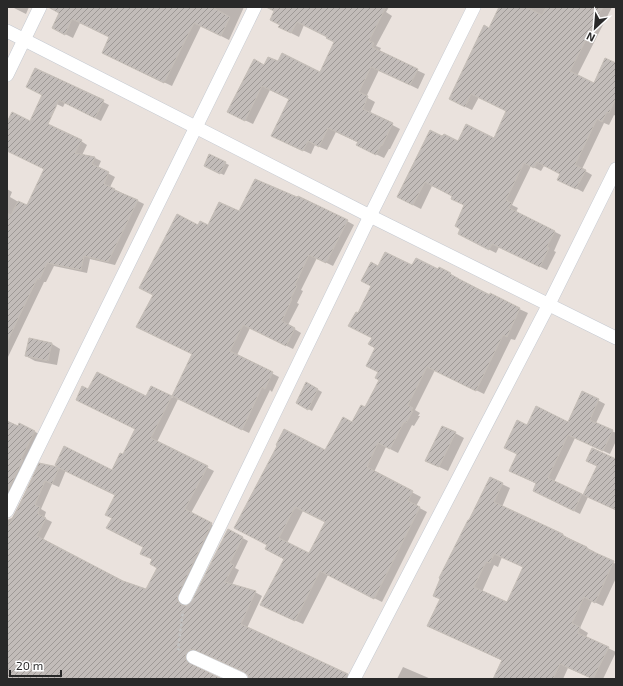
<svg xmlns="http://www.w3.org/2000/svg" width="623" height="686" font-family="'Exo 2',sans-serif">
	<defs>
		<pattern id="building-hatch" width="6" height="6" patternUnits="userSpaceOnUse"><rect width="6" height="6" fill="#c2bcb9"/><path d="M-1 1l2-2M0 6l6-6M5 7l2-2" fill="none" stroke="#9e9996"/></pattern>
	</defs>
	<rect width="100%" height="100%" fill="#eae2dd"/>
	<g fill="#0003" fill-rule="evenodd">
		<path d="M12 7H29L26 14Z"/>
		<path d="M63 7H244L229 40 201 26 172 86 110 57V37L80 23 73 38 61 32Z"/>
		<path d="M277 7H389L386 12 392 16 376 46 381 48 379 52 425 74 418 89 379 70 366 97 375 102 370 113 400 129 390 149H389L384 158 365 149 359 143 336 132 327 150 315 145 311 154 272 136 290 99 270 90 253 124 236 116 265 66 278 62 320 73 335 42 328 37 304 25 299 37 287 31 281 25Z"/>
		<path d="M506 7H616V9L612 7 577 76 594 84 616 90V116L614 115 609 125 604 123 582 169 592 175 583 192 566 183 561 174 544 166 541 171 531 166 512 205 518 208 516 212 561 235 554 251 556 252 547 270 499 247 496 253 466 238 461 229 465 205 453 196 432 186 421 209 405 201 443 137 458 142 494 139 507 111 479 97 472 110 457 103 489 29Z"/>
		<path d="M55 77 109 105 101 121 65 103 63 107 48 100 43 95Z"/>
		<path d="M81 141 87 145 82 155 95 158 101 161 98 168 115 177 110 187 144 204 115 265 90 259 87 273 54 266 46 282H44L7 359V189L12 192 10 197 27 207Z"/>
		<path d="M225 163 229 165 224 175 209 168Z"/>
		<path d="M240 213 347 221 354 225 333 266 317 258 301 290 303 291 297 303 299 304 288 325 301 333 293 349 250 328 237 355 279 377 272 392 270 390 249 433 178 399 157 442 214 471 191 513 218 528 184 598V607L190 606 228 530 248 541 235 568 239 570 232 585 255 592 262 596 247 628 344 673 351 677 350 679H250L246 672 204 653H195L192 658V666L219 679H7V520L12 518 40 464 62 469 113 471 123 456 136 429 89 390 147 397 152 387 172 398 194 354 137 327 199 226H208ZM66 470 116 495 106 515 113 519 144 547 158 568 147 591 123 582 43 540 52 522 44 518 46 512 41 509 52 484 59 487Z"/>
		<path d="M379 267H413L438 270 439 268 458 278 457 280 528 313 515 340 511 339 484 394 435 370 415 410 420 413 418 416H420L414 426 412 425 398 453 386 447 374 472 421 497 416 506 427 512 382 602 328 575 303 624 269 609 285 559 266 549 326 452 353 424 366 408 380 380 376 347 373 338 358 314 373 286ZM303 511 326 522 309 554 287 543Z"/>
		<path d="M52 344 60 349 57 365 35 361 26 356Z"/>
		<path d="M307 384 322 392 312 411 297 403Z"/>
		<path d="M583 392 605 404 596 423 616 433V441L610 454 575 438 554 482 584 495 597 466 616 460V510L588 497 580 514 540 494 537 484 516 474 518 455 527 426 568 423Z"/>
		<path d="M7 422 18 428 20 424 41 435 7 509Z"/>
		<path d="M455 433 464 438 448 471 435 465Z"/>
		<path d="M502 484 510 488 502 507 563 535 595 552 594 554 616 564V578L603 606 592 601 580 628 588 633 586 637 616 652 603 679H593L568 668 563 679H494L503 661 429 626ZM502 557 524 567 507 603 482 592 494 565 498 567Z"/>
		<path d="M403 667 431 679H397Z"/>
	</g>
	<g fill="url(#building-hatch)" stroke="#c5beb7" fill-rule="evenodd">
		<path d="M48 7H212L230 17 221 36 194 23 164 83 102 53 109 37 72 19 65 35 52 28 59 13Z"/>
		<path d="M266 7H386L369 41 374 43 372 47 418 69 410 85 371 67 359 92 368 96 363 109 393 123 382 146 381 145 376 155 356 145 358 142 328 128 319 147 308 141 303 151 271 136 289 99 262 86 245 121 227 112 254 59 264 65 268 57 278 61 282 53 320 72 334 42 326 38 327 37 297 22 291 33 278 27 280 25 270 20 274 11Z"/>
		<path d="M499 7H526L542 15 546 7H603L570 71 594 83 605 58 616 63V98L609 113 607 112 602 122 597 119 575 165 586 170 576 189 557 180 560 174 537 162 534 168 524 163 506 200 512 203 509 208 555 231 547 247 549 248 540 267 492 244 489 250 458 234 460 229 455 226 464 205 451 199 452 196 425 182 413 205 397 197 430 130 442 136 444 134 458 141 466 124 494 138 506 111 471 94 465 107 449 99 484 25 489 28Z"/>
		<path d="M35 68 104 100 95 118 59 100 48 124 82 140 75 153 95 157 92 164 109 172 104 184 115 189 114 190 138 200 108 262 84 256 81 270 47 263 40 279H37L7 342V213L11 215 18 201 27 205 44 169 7 151V122L12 112 30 121 42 95 26 87Z"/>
		<path d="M209 154 226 162 220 174 204 166Z"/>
		<path d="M255 179 297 197 298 196 348 220 326 263 309 255 295 285 297 286 291 298 292 299 282 321 295 328 286 346 243 325 230 351 273 372 265 389 262 387 242 430 172 396 192 354 136 327 153 295 139 288 177 214 198 225 200 221 208 225 219 202 239 211Z"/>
		<path d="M385 252 412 265 416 258 438 269 439 267 451 273 450 274 457 278 490 295V293L520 308 507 337 503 335 476 391 427 367 408 405 413 408 411 411H413L406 423 404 422 390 449 378 443 367 467 413 491 408 501 420 507 374 599 320 571 295 621 260 605 284 559 265 549 267 545 234 528 277 446 276 445 284 429 325 450 343 417 352 422 361 405 365 407 379 380 375 378 378 372 366 366 375 348 368 344 372 338 348 326 356 312 358 313 371 286 361 281 371 262 378 266ZM295 507 325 522 309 553 279 538Z"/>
		<path d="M29 338 52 343 48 361 25 356Z"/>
		<path d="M97 372 146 396 151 386 172 396 151 438 208 466 185 509 212 523 178 595 177 599 179 603 182 605 186 606 192 601 228 529 243 537 230 563 234 565 225 582 256 591 241 624 348 674 346 679H249L248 675 244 672 193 649 189 650 186 654 185 658 187 662 222 679H7V527L15 515 39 463 58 467 55 465 64 446 112 470 120 453 123 454 135 429 76 400 82 386 88 389ZM59 468 115 495 105 515 112 518 106 528 143 547 140 554 152 559 150 564 157 568 146 589 123 581 37 536 46 518 38 514 40 507 35 505 45 481 52 484Z"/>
		<path d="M306 382 318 389 308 410 296 403Z"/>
		<path d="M582 391 599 399 590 420 613 430 603 451 568 435 548 478 582 494 574 511 533 491 536 483 509 471 517 454 504 448 517 420 527 425 536 406 568 422Z"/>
		<path d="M7 421 18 426 19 423 35 431 21 459 23 460 7 493Z"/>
		<path d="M442 426 456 432 439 467 425 461Z"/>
		<path d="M592 448 616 459V510L583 495 597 466 586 461Z"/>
		<path d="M490 477 503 483 494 502 563 534V536L587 547V549L614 561 595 603 584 597 572 623 580 627 578 633 609 647 593 679 560 664 553 679H493L502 660 427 626 440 599 433 596 440 579 439 578 468 520H469ZM494 554 523 567 507 602 474 587 486 562 490 563Z"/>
	</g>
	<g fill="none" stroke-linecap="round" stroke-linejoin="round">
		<g stroke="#c4c9d1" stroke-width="14">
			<g id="minor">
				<path d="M7 31 370 216 616 338"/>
				<path d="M7 75 40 7"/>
				<path d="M7 511 255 7"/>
				<path d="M185 598 370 216 474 7"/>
				<path d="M193 657 241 679"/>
				<path d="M354 679 549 304 616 169"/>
			</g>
		</g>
		<path stroke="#c3c3c3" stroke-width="2.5" stroke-dasharray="3 2" stroke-linecap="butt" d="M180 650 178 649 183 611"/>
		<use href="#minor" stroke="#fff" stroke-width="13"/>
	</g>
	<rect width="623" height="686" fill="none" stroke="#292929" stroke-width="16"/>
	<g transform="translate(595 28) rotate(206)" stroke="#ffffff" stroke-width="3" paint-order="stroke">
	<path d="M0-3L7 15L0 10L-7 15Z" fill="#292929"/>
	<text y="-6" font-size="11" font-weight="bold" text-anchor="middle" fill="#292929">N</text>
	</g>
	<path d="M10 670v6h51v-6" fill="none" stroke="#292929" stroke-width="2"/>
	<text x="16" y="670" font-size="12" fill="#292929" stroke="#ffffff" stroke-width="3" paint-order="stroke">20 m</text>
</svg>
